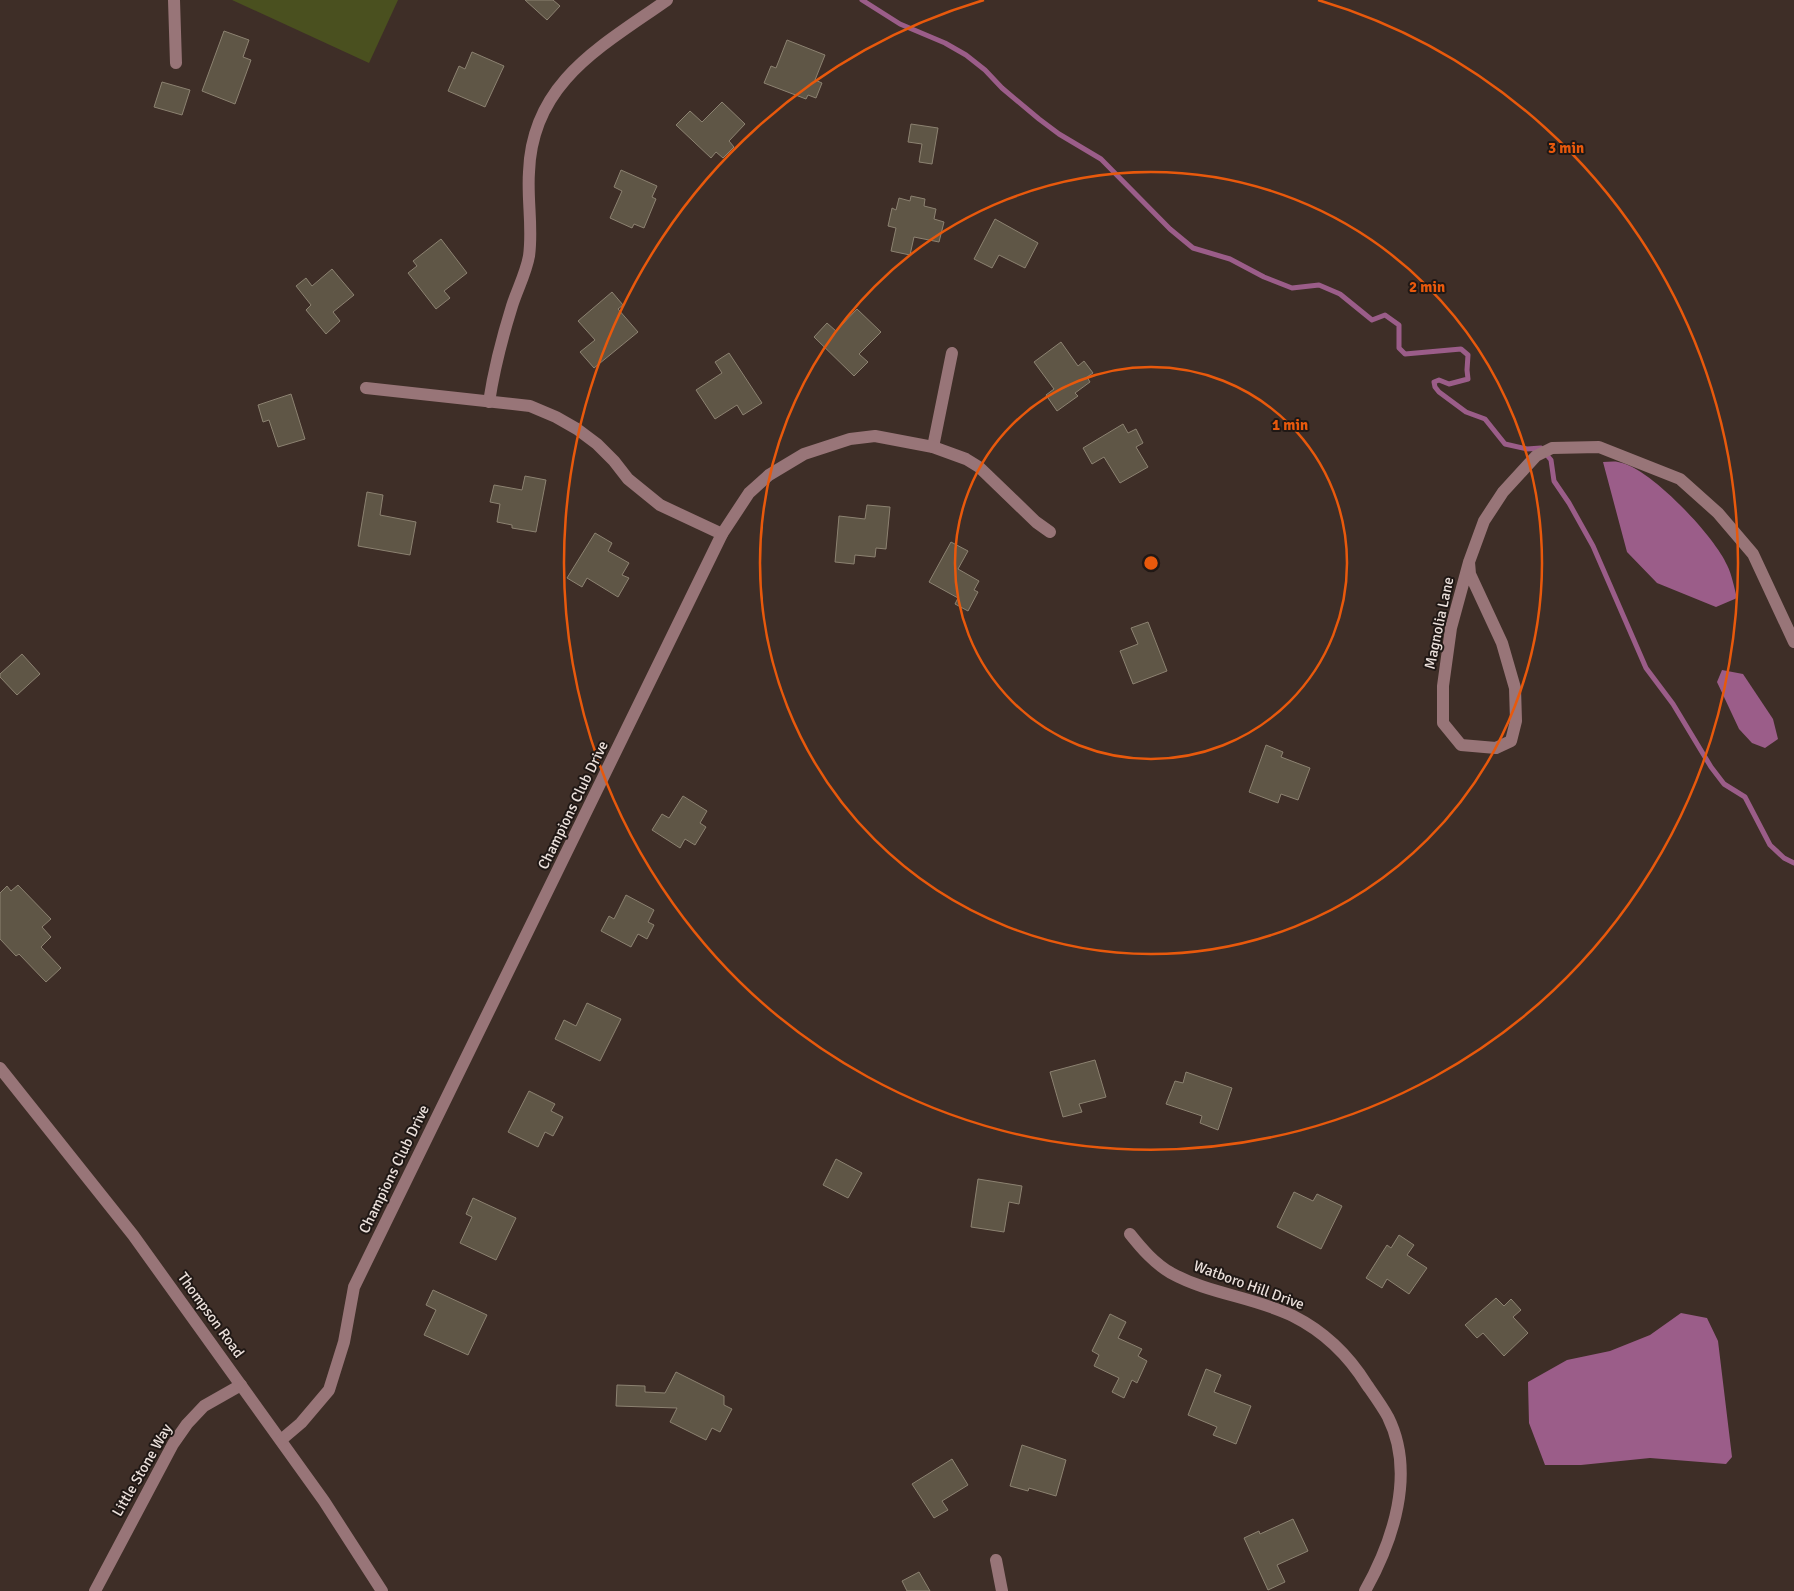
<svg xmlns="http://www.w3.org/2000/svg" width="1794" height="1591" font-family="Signika,sans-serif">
	<rect width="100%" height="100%" fill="#3e2e27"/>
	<path fill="#4a501f" d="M232 0H398L369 63Z"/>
	<g fill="#9b5d89">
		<path d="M1603 462C1608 462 1614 461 1618 462 1649 466 1715 537 1727 565 1732 575 1734 587 1737 598L1716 607 1657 583 1627 552Z"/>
		<path d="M1722 670 1743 674 1773 719 1778 739 1765 748 1752 743 1739 729 1717 682Z"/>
		<path d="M1681 1313 1707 1318 1718 1341 1732 1457 1726 1464 1650 1458 1581 1465H1545L1529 1423 1528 1382 1567 1360 1610 1351 1650 1335Z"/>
	</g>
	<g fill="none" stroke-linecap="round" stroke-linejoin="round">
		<path stroke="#9b5d89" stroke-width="5" d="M862 0 900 24 945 43 966 55 985 70 1002 88 1039 119 1059 134 1101 159 1170 229 1193 248 1230 259 1264 277 1292 288 1319 285 1340 294 1372 320 1385 315 1399 325V348L1405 354 1461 349 1468 355 1467 370 1468 379 1449 384 1439 380 1434 382 1435 387 1439 392 1466 412 1485 419 1505 444 1527 449 1541 448 1551 460 1554 481 1569 503 1593 546 1646 668 1673 704 1711 767 1724 784 1745 797 1770 845 1784 858 1794 863"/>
	</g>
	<g fill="#5f5646" stroke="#8c8271">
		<path d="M525 0H553L560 6 547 20Z"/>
		<path d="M224 31 249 40 243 57 251 60 235 104 202 91Z"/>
		<path d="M787 40 825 55 815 80 822 83 816 98 808 95 806 99 764 83 771 66 776 68Z"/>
		<path d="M472 52 504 66 485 107 448 91 459 66 465 69Z"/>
		<path d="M162 82 190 90 182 115 154 107Z"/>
		<path d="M722 102 745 124 729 141 734 147 723 158 716 152 711 158 676 125 690 111 702 122Z"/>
		<path d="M911 124 938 128 932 164 919 162 922 144 908 142Z"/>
		<path d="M621 170 657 186 652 197 656 199 644 228 634 224 632 228 610 218 622 191 614 187Z"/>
		<path d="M911 196 925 199 924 206 936 209 934 219 944 222 939 242 914 237 910 255 891 251 896 228 888 226 892 208 896 210 899 198 910 201Z"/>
		<path d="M995 219 1038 243 1025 268 999 255 992 268 974 259Z"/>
		<path d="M441 239 467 273 444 291 450 298 436 309 408 273 417 266 413 261Z"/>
		<path d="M332 269 354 295 333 312 340 321 326 334 306 310 311 305 296 286 306 278 312 286Z"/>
		<path d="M612 292 623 305 618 309 638 332 594 368 580 352 595 340 578 321Z"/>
		<path d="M857 309 881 332 859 354 868 362 854 376 814 337 827 323 836 331Z"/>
		<path d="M1061 342 1078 366 1084 361 1093 373 1087 377 1090 382 1075 393 1078 396 1057 411 1046 395 1054 389 1034 362Z"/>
		<path d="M729 353 762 403 743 415 737 405 715 419 696 390 722 373 715 362Z"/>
		<path d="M291 394 305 439 278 447 269 420 263 422 258 405Z"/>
		<path d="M1123 424 1128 433 1136 429 1143 443 1136 447 1148 467 1120 483 1104 457 1092 464 1083 448Z"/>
		<path d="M525 476 546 480 536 532 512 528V525L497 522 500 504 490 502 494 485 522 490Z"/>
		<path d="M367 492 383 495 380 515 416 522 410 555 358 546Z"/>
		<path d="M867 505 890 507 886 549 876 548 875 557 855 555 854 564 835 562 839 516 865 519Z"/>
		<path d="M595 533 612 543 608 551 629 563 622 575 629 578 618 597 587 578 582 587 567 578Z"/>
		<path d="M951 542 968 551 958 569 979 581 974 590 978 592 968 611 955 604 958 598 929 582Z"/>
		<path d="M1148 622 1167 671 1133 684 1120 651 1138 644 1131 628Z"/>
		<path d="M22 654 40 674 17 695 0 677V674Z"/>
		<path d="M1266 745 1283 752 1281 757 1310 768 1298 800 1281 794 1278 803 1249 792Z"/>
		<path d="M683 796 707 811 700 823 706 827 695 845 685 839 680 848 652 830 662 814 669 818Z"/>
		<path d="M18 885 51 919 42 927 51 937 41 947 61 968 46 982 19 954 16 956 0 939V893L7 886 11 891Z"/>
		<path d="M626 895 654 910 648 922 654 925 647 939 638 934 631 947 601 931 609 916 614 919Z"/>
		<path d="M587 1003 621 1019 600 1061 555 1039 564 1020 576 1026Z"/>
		<path d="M1095 1060 1106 1097 1079 1104 1082 1112 1063 1117 1050 1072Z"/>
		<path d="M1186 1072 1232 1088 1218 1130 1200 1123 1202 1116 1166 1104 1175 1081 1183 1083Z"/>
		<path d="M529 1091 555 1104 551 1111 563 1117 553 1136 545 1132 538 1147 508 1132Z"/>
		<path d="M836 1159 862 1173 848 1198 823 1185Z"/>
		<path d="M978 1179 1022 1186 1019 1204 1009 1202 1004 1232 971 1227Z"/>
		<path d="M1294 1192 1313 1201 1317 1194 1342 1206 1321 1249 1277 1227Z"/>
		<path d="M473 1198 516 1218 496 1260 460 1243 472 1217 466 1214Z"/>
		<path d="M1399 1235 1414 1245 1407 1255 1427 1268 1409 1294 1387 1279 1382 1288 1366 1278 1387 1245 1391 1248Z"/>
		<path d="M433 1290 487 1315 468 1355 424 1335 436 1310 426 1305Z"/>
		<path d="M1496 1298 1504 1306 1511 1299 1521 1310 1513 1317 1528 1333 1504 1356 1483 1333 1477 1338 1465 1325Z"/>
		<path d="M1110 1314 1126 1322 1118 1338 1142 1349 1138 1356 1147 1361 1137 1383 1132 1380 1124 1398 1112 1392 1119 1378 1094 1366 1099 1355 1092 1351Z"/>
		<path d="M1206 1369 1221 1375 1214 1392 1251 1406 1236 1444 1213 1435 1217 1427 1188 1415Z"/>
		<path d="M676 1372 724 1396V1405L732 1409 720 1432 712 1428 706 1440 670 1422 677 1408 616 1406 617 1385 645 1386V1392L665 1393Z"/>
		<path d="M1022 1445 1066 1460 1056 1496 1029 1488 1028 1491 1010 1486Z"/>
		<path d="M952 1459 968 1485 942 1501 948 1510 934 1518 912 1484Z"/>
		<path d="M1293 1519 1308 1551 1277 1565 1285 1582 1268 1590 1244 1538 1259 1531 1260 1534Z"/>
		<path d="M919 1572 930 1591H907L902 1581Z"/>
	</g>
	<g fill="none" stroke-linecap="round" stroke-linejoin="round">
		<g stroke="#987578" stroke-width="12">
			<path d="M174 0 176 63"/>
			<path d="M366 388 530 406 556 417 577 429 597 444 614 461 628 479 660 505 722 534"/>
			<path d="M489 402C494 369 502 338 512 306 517 290 526 273 529 256 533 228 527 200 529 172 532 82 602 46 667 0"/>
			<path d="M933 447 952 353"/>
			<path d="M1469 562 1470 574 1502 643 1515 688 1516 721 1511 741 1496 748 1461 745 1443 723V686L1451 628 1469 562 1484 521 1503 492 1536 456 1552 448 1599 447 1680 479 1718 513 1753 554 1794 642"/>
			<path d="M0 1068 133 1235 324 1501 382 1591"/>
			<path d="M1130 1234C1142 1249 1154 1263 1171 1273 1209 1294 1254 1297 1293 1316 1323 1331 1349 1356 1367 1385 1374 1395 1382 1406 1388 1417 1416 1473 1393 1541 1365 1591"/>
			<path d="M281 1440 301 1423 329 1390 344 1342 354 1287 722 534 749 493 769 475 804 454 850 439 875 436 933 447 966 459 979 467 1036 522 1050 532"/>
			<path d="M996 1560 1002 1591"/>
			<path d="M95 1591 173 1444 187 1424 204 1406 241 1385"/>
		</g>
	</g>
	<g fill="none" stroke="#e8590c" stroke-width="2.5">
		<circle cx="1151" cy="563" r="196"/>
		<circle cx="1151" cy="563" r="391"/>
		<path d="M1318 0A587 587 0 1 1 984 0"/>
	</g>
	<g text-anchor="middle" stroke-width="4" stroke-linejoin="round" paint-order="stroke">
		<g font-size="15" fill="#ebe0db" stroke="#201815">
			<text transform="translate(1439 623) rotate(-78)" y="5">Magnolia Lane</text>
			<text transform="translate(573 805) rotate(-64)" y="5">Champions Club Drive</text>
			<text transform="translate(394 1169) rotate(-64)" y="5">Champions Club Drive</text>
			<text transform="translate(1249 1285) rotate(20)" y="5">Watboro Hill Drive</text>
			<text transform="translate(211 1315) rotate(54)" y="5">Thompson Road</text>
			<text transform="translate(142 1470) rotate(-60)" y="5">Little Stone Way</text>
		</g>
	</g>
	<circle cx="1151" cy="563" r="8" fill="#e8590c" stroke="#201815" stroke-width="2.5"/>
	<g font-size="15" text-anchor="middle" font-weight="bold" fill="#e8590c" stroke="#201815" stroke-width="4" stroke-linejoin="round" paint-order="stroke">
		<text x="1566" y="153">3 min</text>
		<text x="1427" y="292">2 min</text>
		<text x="1290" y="430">1 min</text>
	</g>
</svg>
